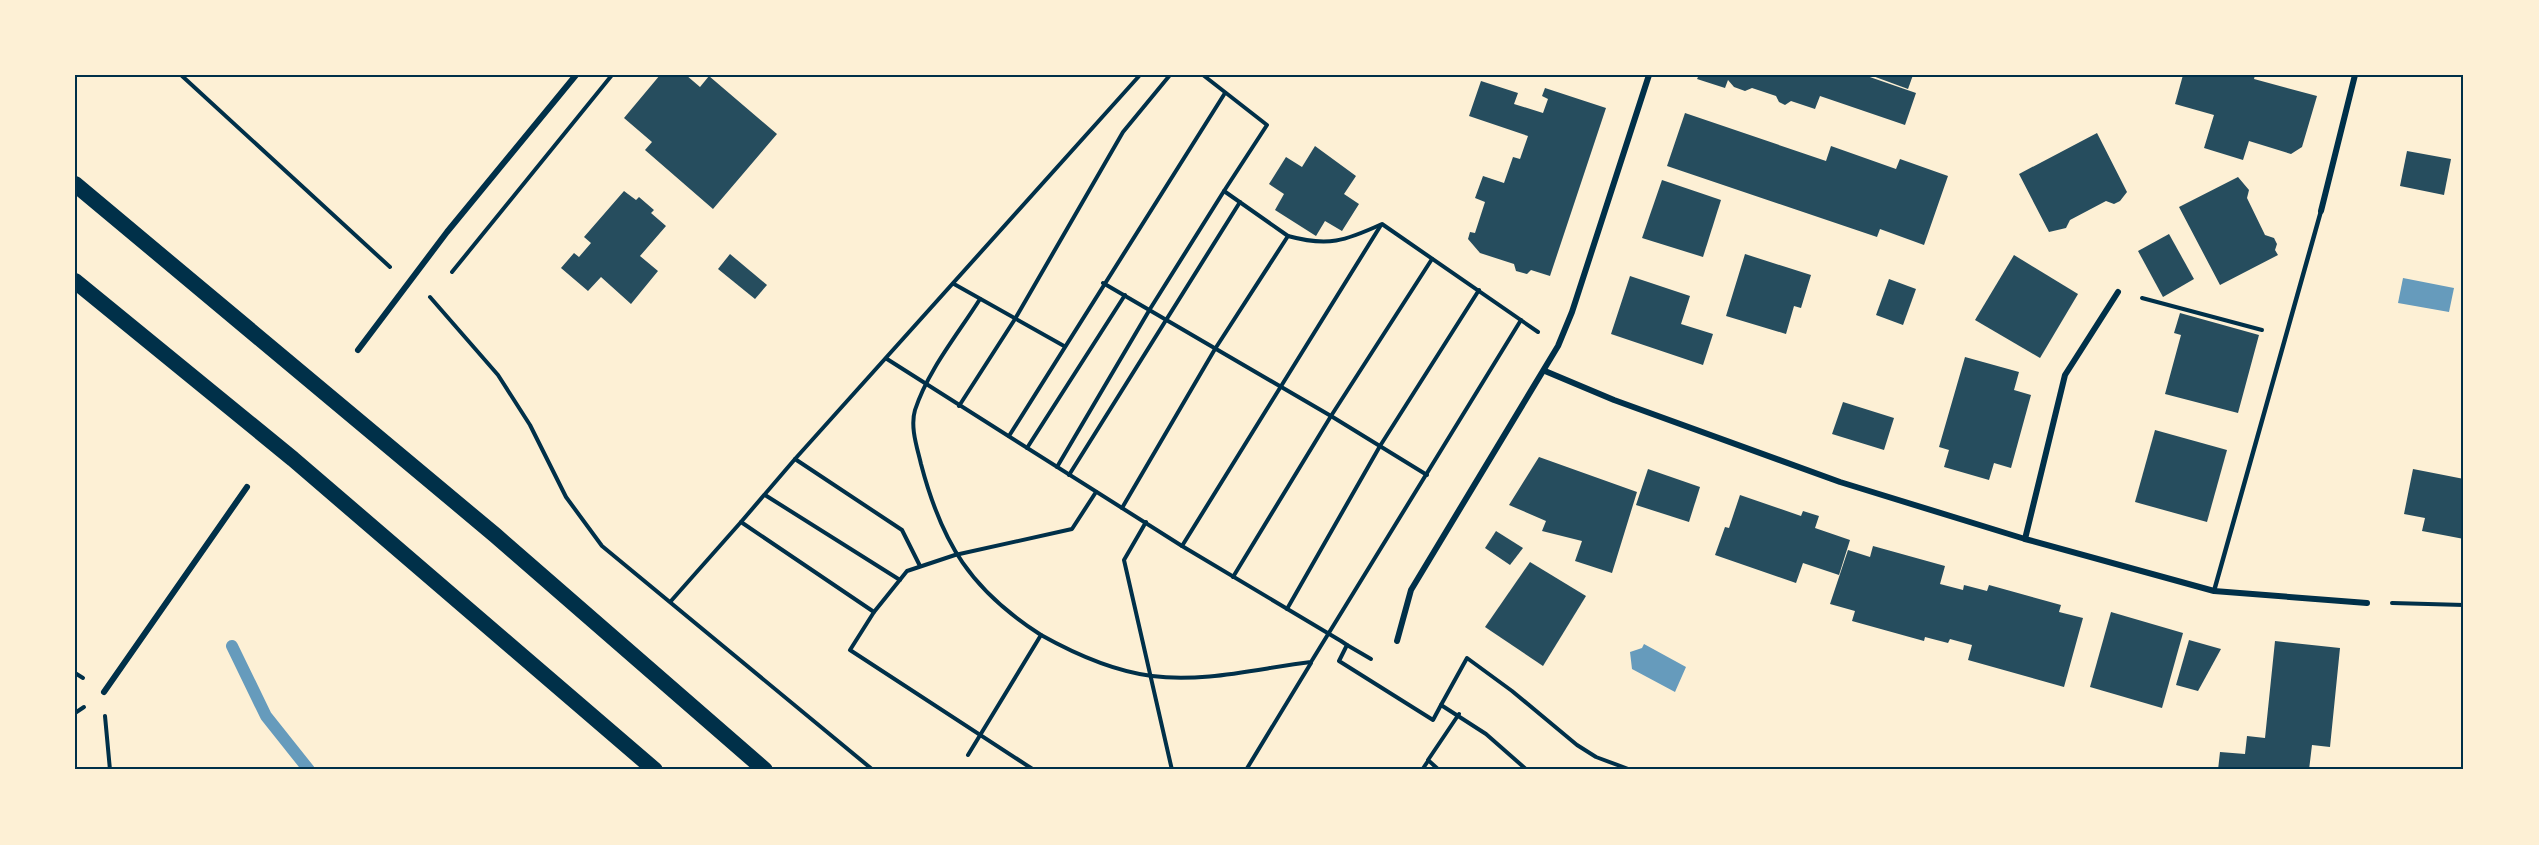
<svg xmlns="http://www.w3.org/2000/svg" width="2539" height="845" font-family="'PT Sans',sans-serif">
	<rect width="100%" height="100%" fill="#fdf0d5"/>
	<g fill="#669bbc">
		<path d="M2403 278 2454 288 2449 312 2398 303Z"/>
		<path d="M1644 644 1686 667 1675 692 1632 669 1630 652 1642 648Z"/>
	</g>
	<g fill="none" stroke-linecap="round" stroke-linejoin="round">
		<path stroke="#669bbc" stroke-width="12" d="M232 646 266 716 309 770"/>
	</g>
	<g fill="#264d5e">
		<path d="M660 75H686L700 87 709 76 777 134 713 209 645 150 652 142 624 118Z"/>
		<path d="M1699 75H1864L1916 93 1905 125 1820 96 1815 109 1791 101 1785 105 1779 102 1776 96 1752 88 1745 91 1734 87 1728 80 1725 88 1697 79Z"/>
		<path d="M1870 75H1913L1908 89Z"/>
		<path d="M2183 75H2255L2254 79 2317 96 2302 147 2291 154 2249 141 2243 160 2204 148 2214 115 2175 104Z"/>
		<path d="M1481 81 1518 93 1514 104 1543 113 1548 99 1542 96 1545 88 1606 108 1550 276 1531 270 1527 274 1516 271 1514 264 1480 253 1468 239 1470 232 1475 233 1485 202 1475 198 1483 176 1504 183 1513 157 1520 159 1528 136 1469 116Z"/>
		<path d="M1685 113 1826 161 1831 146 1896 169 1900 159 1948 176 1924 245 1880 229 1877 237 1667 166Z"/>
		<path d="M2097 133 2127 192 2120 201 2114 204 2106 201 2070 220 2066 228 2049 232 2019 174Z"/>
		<path d="M1315 146 1356 176 1344 194 1359 204 1342 231 1325 221 1316 236 1275 210 1284 194 1269 184 1286 157 1302 167Z"/>
		<path d="M2407 151 2451 159 2444 195 2400 186Z"/>
		<path d="M2238 177 2249 190 2247 198 2265 235 2274 238 2277 244 2275 250 2278 255 2220 285 2179 207Z"/>
		<path d="M1662 180 1721 200 1703 257 1642 238Z"/>
		<path d="M624 191 636 200 639 197 654 210 651 213 666 226 640 256 658 271 631 304 601 277 588 291 561 268 574 253 579 257 591 243 584 237Z"/>
		<path d="M2169 234 2194 279 2163 297 2138 251Z"/>
		<path d="M730 254 767 285 755 299 718 269Z"/>
		<path d="M1745 254 1811 275 1801 308 1794 306 1786 334 1726 316Z"/>
		<path d="M2014 255 2078 294 2040 358 1975 320Z"/>
		<path d="M1630 276 1690 296 1681 324 1713 334 1703 365 1611 334Z"/>
		<path d="M1889 279 1916 289 1903 325 1876 315Z"/>
		<path d="M2180 313 2259 335 2238 413 2165 394 2181 335 2174 333Z"/>
		<path d="M1965 357 2019 372 2014 390 2031 395 2011 468 1994 463 1989 480 1944 467 1949 450 1939 447Z"/>
		<path d="M1843 402 1894 418 1884 450 1832 434Z"/>
		<path d="M2155 430 2227 450 2207 522 2135 502Z"/>
		<path d="M1539 457 1637 492 1612 573 1575 561 1582 541 1542 531 1546 521 1509 505Z"/>
		<path d="M1648 469 1700 487 1689 522 1636 505Z"/>
		<path d="M2413 469 2464 479V539L2422 531 2425 518 2404 514Z"/>
		<path d="M1740 495 1801 516 1803 511 1819 516 1815 528 1850 540 1839 575 1803 563 1796 583 1715 555 1725 527 1729 528Z"/>
		<path d="M1496 531 1523 548 1510 565 1485 548Z"/>
		<path d="M1873 546 1945 566 1940 584 1963 590 1964 585 1987 591 1989 585 2061 605 2059 612 2083 618 2064 687 1968 660 1972 645 1950 639 1948 643 1925 637 1924 641 1852 621 1855 611 1830 604 1848 550 1870 557Z"/>
		<path d="M1530 562 1586 596 1543 666 1485 627Z"/>
		<path d="M2111 612 2183 633 2162 708 2090 687Z"/>
		<path d="M2189 640 2221 649 2198 691 2176 685Z"/>
		<path d="M2275 641 2340 648 2330 747 2312 745 2309 770H2218L2220 752 2245 754 2247 736 2265 738Z"/>
	</g>
	<g fill="none" stroke-linecap="round" stroke-linejoin="round">
		<g stroke="#003049" stroke-width="4">
			<path d="M181 75 390 267"/>
			<path d="M1203 75 1267 125 1224 191 1288 236"/>
			<path d="M452 272 612 75"/>
			<path d="M1103 283 1331 416 1427 475"/>
			<path d="M954 284 1064 346"/>
			<path d="M430 297 498 375 530 425 566 497 602 546 873 770"/>
			<path d="M2142 298 2262 330"/>
			<path d="M887 359 1182 546 1341 641 1347 645 1339 661 1433 720 1441 705 1486 734 1527 770"/>
			<path d="M959 406 1015 319 1123 132 1170 75"/>
			<path d="M1009 436 1225 93"/>
			<path d="M1027 448 1125 295"/>
			<path d="M795 459 1140 75"/>
			<path d="M1057 467 1150 309 1224 191"/>
			<path d="M1069 475 1240 202"/>
			<path d="M765 495 900 580"/>
			<path d="M1122 508 1215 349 1288 236C1328 247 1345 241 1382 224L1538 332"/>
			<path d="M741 522 795 459 902 530 920 566"/>
			<path d="M1146 522 1124 560 1172 770"/>
			<path d="M1182 546 1381 225"/>
			<path d="M1233 577 1331 416 1432 259"/>
			<path d="M671 601 741 522 874 612"/>
			<path d="M2392 603 2464 605"/>
			<path d="M1287 609 1380 446 1479 290"/>
			<path d="M1041 635C1075 654 1112 671 1152 676 1204 683 1260 668 1311 662L1521 320"/>
			<path d="M1347 645 1371 659"/>
			<path d="M75 673 83 678"/>
			<path d="M1441 705 1467 658 1512 691 1577 745 1596 757 1631 770"/>
			<path d="M75 713 84 707"/>
			<path d="M105 716 110 770"/>
			<path d="M968 755 1041 635C971 590 942 544 921 464 917 447 910 427 915 410 928 370 958 334 980 299"/>
			<path d="M1034 770 850 650 874 612 907 571 955 555 1072 529 1096 492"/>
			<path d="M1246 770 1311 663"/>
			<path d="M1422 770 1428 761"/>
			<path d="M1439 770 1428 760 1459 714"/>
		</g>
		<path stroke="#003049" stroke-width="4.5" d="M2214 591 2321 211"/>
		<g stroke="#003049" stroke-width="6">
			<path d="M2321 211 2355 75"/>
			<path d="M358 350 447 232 576 75"/>
			<path d="M1545 371 1614 400 1840 482 2025 539 2214 591 2367 603"/>
			<path d="M2025 539 2065 375 2118 292"/>
			<path d="M1397 641 1411 590 1558 346 1572 312 1649 75"/>
			<path d="M104 692 247 487"/>
		</g>
		<g stroke="#003049" stroke-width="16">
			<path d="M75 184 495 535 765 770"/>
			<path d="M75 281 293 459 655 770"/>
		</g>
	</g>
	<rect width="2539" height="845" fill="none" stroke="#fdf0d5" stroke-width="153"/>
	<rect x="76" y="76" width="2386" height="692" fill="none" stroke="#003049" stroke-width="2"/>
</svg>
